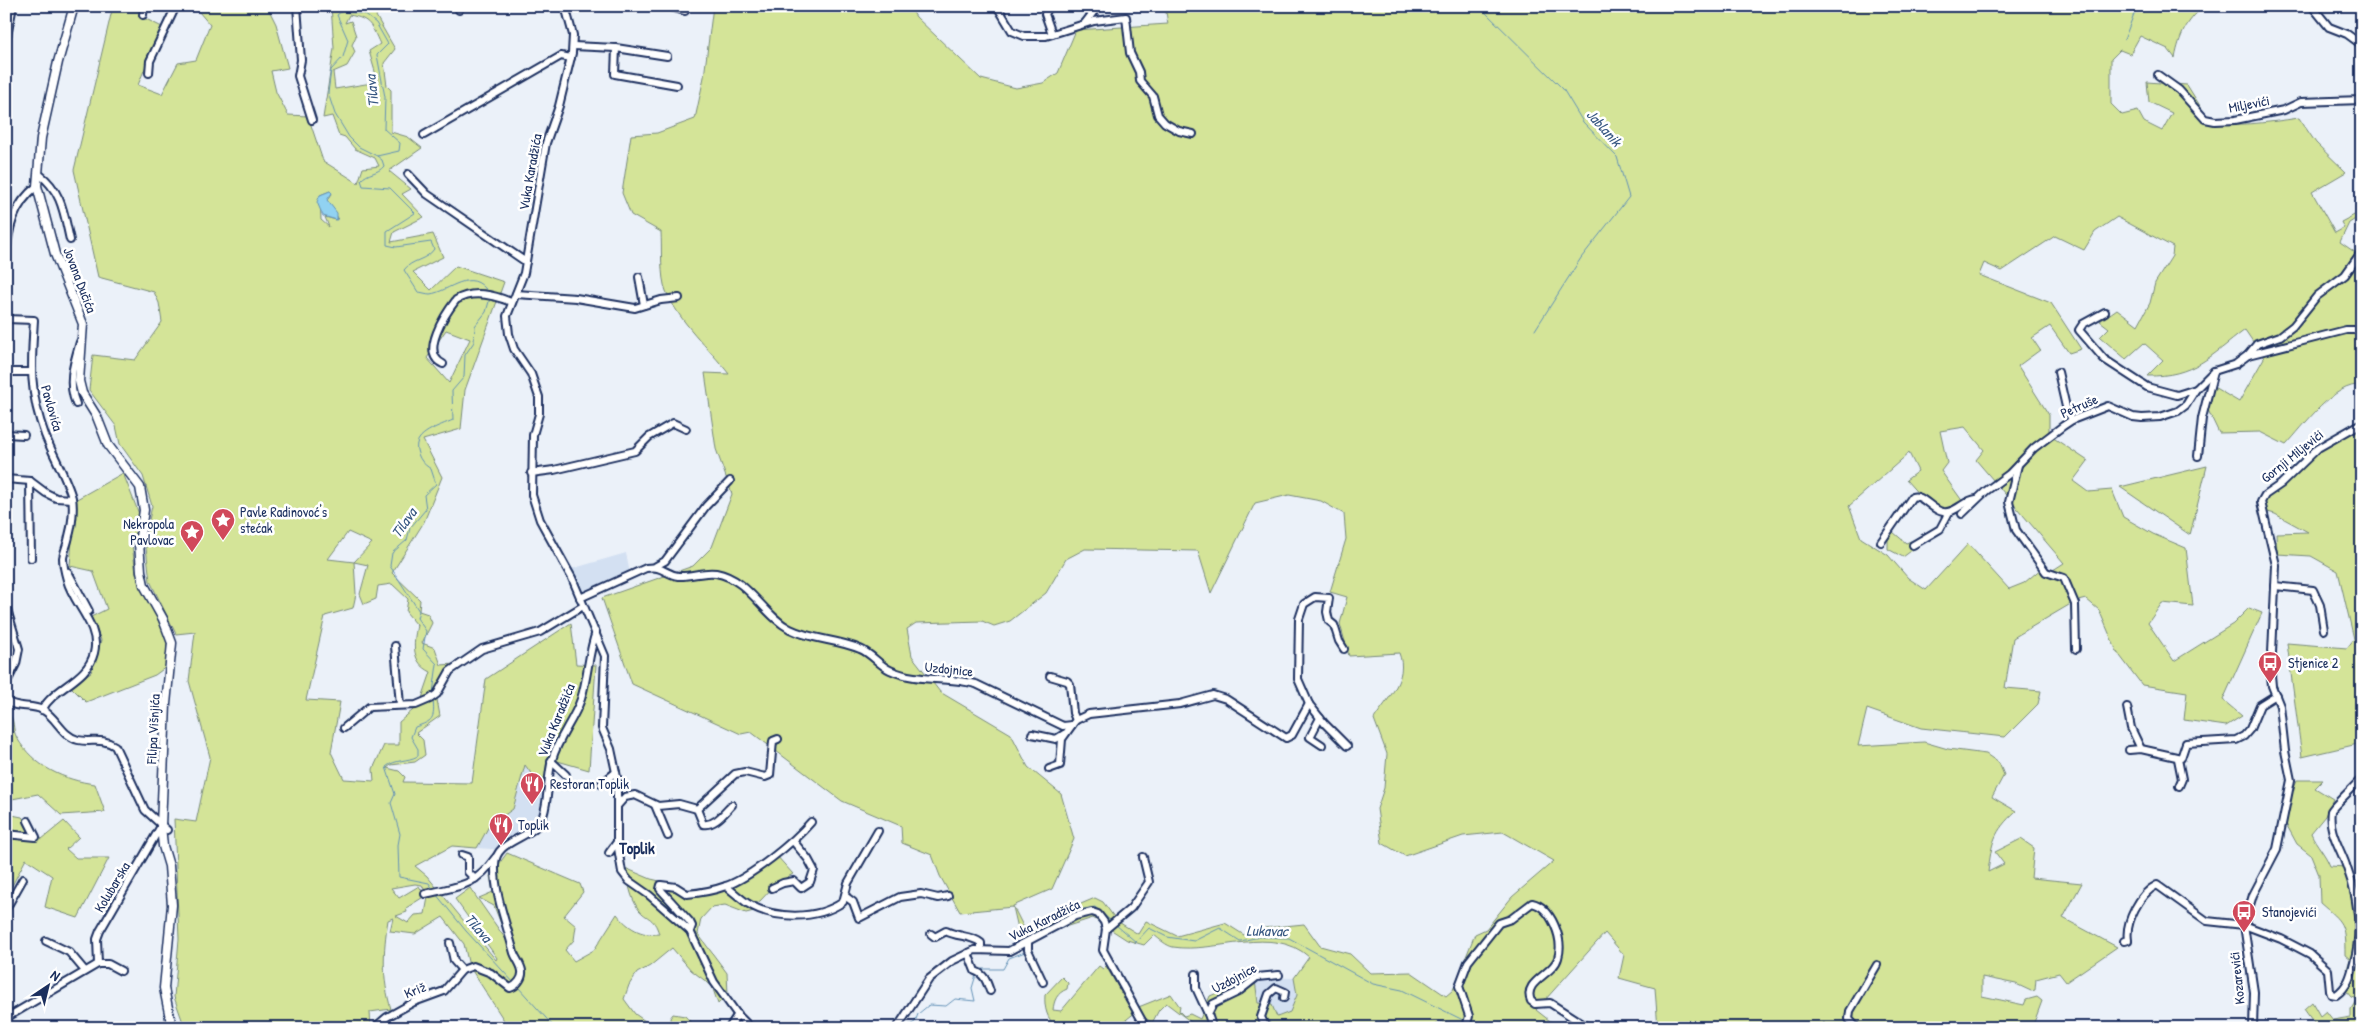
<svg xmlns="http://www.w3.org/2000/svg" width="2368" height="1034" font-family="'Patrick Hand',sans-serif">
	<rect width="100%" height="100%" fill="#ebf1f9"/>
	<filter id="ink" filterUnits="userSpaceOnUse"><feTurbulence type="fractalNoise" baseFrequency=".02" numOctaves="2"/><feDisplacementMap in="SourceGraphic" scale="10" xChannelSelector="R" yChannelSelector="G"/><feConvolveMatrix kernelMatrix="1 2 1 2 8 2 1 2 1" color-interpolation-filters="sRGB"/></filter>
	<g filter="url(#ink)">
		<g fill="#d3e0f2">
			<path d="M626 553 630 574 583 594 571 569Z"/>
			<path d="M525 765 533 776 554 785 549 816 528 835 506 850 477 848 489 826 513 809Z"/>
			<path d="M1251 977 1294 978 1297 995 1290 1013 1276 1017 1258 1003 1255 980Z"/>
		</g>
		<g fill="#d4e498" stroke="#788a7b" fill-rule="evenodd">
			<path d="M113 6H142V17L162 27 138 85 162 94 178 63 196 60 210 25 199 12 201 6H267L276 24 288 68 271 71 276 92 288 115 308 116 323 161 358 183 363 168 379 166 375 158 355 149 345 137 339 135 332 116 323 118 334 48 331 6H380L376 16 395 49 384 63 387 86 391 90V132L408 137 422 148 389 171 411 189 402 194 424 217 394 232 391 242 433 234 443 257 413 272 431 290 456 266 504 282 465 390 461 429 423 440 442 477 424 522 392 573 420 600 419 611 428 614 432 623 422 643 435 648 441 665 455 664 436 694 440 716 416 733 423 740 425 755 415 762 391 765 387 768 399 771 405 777 403 782 472 783 486 679 571 623 576 664 596 665 589 770 547 758 545 780 533 776 525 765 513 809 489 826 477 848 452 846 415 866 427 876 496 960 497 958 455 899 470 888 509 944 494 906 479 898 493 892 490 876 507 853 580 884 583 892 564 916 576 926 574 940 565 950 574 961 594 950 617 914C628 928 641 936 659 934 654 915 645 920 637 907 630 896 628 880 625 868L651 879 677 885 687 896 720 888 744 904 758 910 746 913 725 905 712 907 701 919 698 934 727 973 728 994 718 1004 712 986 691 970 672 948 650 966 637 973 629 985 624 999 635 1014 655 1028H509L469 966 464 944 443 917 415 934 390 931 393 918 388 920C383 951 382 979 391 1009L370 1012 371 1028H185L174 997 179 939 174 819 196 822 210 757 189 681 195 632 176 634 150 581 145 539 152 506 143 476 120 444 116 426 89 390 93 355 135 360 162 322 159 303 154 292 98 277 74 170ZM349 15C371 19 371 25 380 44L369 51 378 82 335 89 333 72 347 66 355 52 352 45 356 36 351 21 345 23ZM330 191 332 194 327 200 338 218 336 220 325 217 329 227 321 220 320 195ZM446 330 470 339 449 383 427 358ZM348 532 372 543 354 562 328 559ZM354 562 368 565 360 594 364 604 376 599 378 586 392 584 408 599 406 612 417 625C413 645 411 662 431 672L420 704 399 722V745H384L373 769 374 781 344 779 331 752 340 702 306 700 325 616 353 608 356 594ZM415 884 422 885 428 897 425 914 415 915 408 923 396 916 407 912 406 908 425 896 419 886 399 898 391 888Z"/>
			<path d="M713 6H909L916 17 981 79 1016 88 1043 83 1058 73 1076 30 1168 24 1165 6H2204C2185 23 2180 35 2175 58L2168 49 2140 36 2130 54 2120 50 2111 59V104L2122 115 2138 111 2144 122 2162 131 2172 113 2149 102 2147 82 2187 85 2207 117 2201 122C2234 127 2265 123 2299 118L2316 143 2346 172 2312 192 2335 233 2344 228 2341 222 2362 211V215L2349 223 2340 242 2362 257V385C2334 382 2304 426 2286 445L2260 432 2219 433 2208 410 2212 386 2239 402 2264 358 2245 330C2210 356 2194 377 2147 376L2163 360 2144 343 2126 359 2100 337 2109 328 2100 321 2117 309 2138 325 2150 303 2155 283 2172 256 2173 247 2117 217 2095 232 2084 250 2055 236 2002 271 1984 263 1979 275 2051 303 2081 349 2069 353 2050 326 2032 338 2040 350 2018 366 2049 415V435L2088 461 2073 481 2088 492 2112 490 2123 517 2153 534 2186 548 2193 606 2162 603 2148 623 2174 661 2233 624 2249 608 2262 613 2223 700 2242 716 2226 726 2184 720 2187 692 2142 685 2117 652 2099 610 2086 599 2074 602 2013 638 2005 688 2041 691 2038 704 2005 737 1921 728 1867 709 1858 746 1924 742 1948 749 1986 754 1999 763 2004 775 1992 797 2016 811C1993 832 1992 842 1988 872L2004 864 1995 852 2021 839 2034 848 2031 878 2082 883 2063 918 2117 947 2066 982 2059 973 2036 979 2035 990 2031 991 2016 984 1982 977V996L2024 1005 2026 1000 2037 997 2042 1001 2032 1028H1824V1022L1821 1028H1658L1655 988 1619 978 1624 955 1605 933 1536 1010 1559 1028H1459L1439 1021 1431 1028H1272L1269 1021 1256 1028H1199L1166 1003 1159 1010 1152 1023 1137 1011 1116 1028H1086L1081 1025 1079 1028H1057C1047 1019 1044 1008 1045 995L1062 977 1068 983 1067 989C1057 993 1054 1000 1053 1010L1061 1011 1099 966 1103 969 1106 966 1131 1010 1171 994 1180 1007 1179 1011 1184 1016 1190 1014 1200 1019 1210 996 1239 984 1242 970 1255 980 1258 1003 1272 1005 1277 1017 1290 1012 1297 995 1294 978 1309 957C1273 924 1215 954 1173 947 1167 946 1159 939 1154 935L1144 945 1127 940 1093 918 1021 941 1013 907 960 912 940 876 932 855 902 843 901 826 842 801 751 732 741 734 632 684 602 598 693 566 712 547 732 494 716 449 705 373 729 374C709 348 679 322 666 291 660 277 662 248 661 232L631 215 622 193 631 135 657 133 695 119 704 77ZM1965 427 1984 450 1976 460 2064 563 2050 572 2042 568 2024 583 2009 589 1968 544 1926 590 1908 578 1888 555 1861 538 1849 506 1909 453 1918 471 1906 480 1921 497 1943 512 1951 510 1963 502 1941 471 1947 463 1940 431ZM1289 495 1321 501 1344 514 1346 539 1330 592 1347 597 1340 624 1349 656 1399 653C1409 679 1387 699 1374 719L1387 754 1384 788 1377 809 1382 843 1405 856 1463 836 1503 832 1554 861 1512 897 1486 929 1475 934 1453 990 1446 996 1411 972 1370 973 1350 954 1320 946 1304 924 1255 929 1244 935 1225 923 1177 936 1146 921 1138 934 1117 921 1103 902 1095 898 1024 928 1013 906 1052 889 1074 839 1061 794 1028 767 1011 734 940 692 912 656 907 629 916 623 982 621 994 626 1010 621 1046 593 1066 559 1085 549 1198 551 1211 593 1255 503Z"/>
			<path d="M2362 425V743L2302 757 2287 643 2347 648 2354 639 2338 571 2311 556 2277 554 2276 533 2308 532 2275 514 2264 511 2263 505 2267 497 2285 485 2316 452Z"/>
			<path d="M2207 466 2190 535 2120 487Z"/>
			<path d="M123 473 139 514 132 545 136 573 167 639 166 667 155 675 86 702 70 686 91 672 97 656 101 640 91 617 107 609 93 571 70 566 75 500Z"/>
			<path d="M1893 532 1906 543 1911 541 1915 548 1903 557 1888 549V540Z"/>
			<path d="M6 709C17 723 11 727 17 738 34 767 64 780 95 784L105 812 61 815 38 794 7 800 12 815 22 817 42 839 64 821 79 837 66 849 76 858H109L78 918 45 907 52 876 26 859 6 897Z"/>
			<path d="M2297 780H2323L2315 788 2333 799 2325 816 2311 833C2316 845 2325 853 2330 866L2346 867 2357 918V937L2362 938V1028H2311L2314 1023 2304 1009 2312 1002 2320 1016 2326 1011 2333 1020 2351 1017V1009L2357 999 2351 997 2346 991 2353 972 2347 969 2350 959 2345 955C2345 923 2343 923 2320 903L2319 875 2311 855 2297 844 2285 822 2290 796Z"/>
			<path d="M776 855 793 874 777 883 760 901 754 904 729 887Z"/>
			<path d="M673 1014 685 1016 696 1028H671L670 1018Z"/>
		</g>
		<path fill="#91d2f2" stroke="#6291b7" d="M330 191 332 193 327 200 337 213V220L323 216 317 202 320 195Z"/>
		<g fill="none" stroke-linecap="round" stroke-linejoin="round">
			<g stroke="#6291b7" stroke-width="1">
				<path d="M369 6 364 14 376 23 388 44 377 55 385 97 384 129 400 143 399 151 377 156 382 160 384 166C378 174 368 172 361 180L363 186 390 188 415 213 387 231V245L396 247 431 242 434 249C426 261 412 259 404 270L418 292C421 292 427 294 430 294 449 292 471 266 488 292"/>
				<path d="M1479 6 1563 89 1583 122 1617 157 1629 197 1581 258 1535 330"/>
				<path d="M363 14 342 11 337 15 348 40 343 57 331 70 328 93 335 114 349 137 359 147 377 156"/>
				<path d="M2124 40 2137 6"/>
				<path d="M433 693 437 664 423 649 426 631 417 618 419 611 390 566 392 553 407 540 410 528 426 509 424 495 436 484 431 469C423 464 419 459 417 450 413 433 440 426 453 420L452 391 464 377 465 355 474 342 475 326 486 312 490 298"/>
				<path d="M433 700C435 719 433 721 415 727L411 737 418 749V756C407 762 395 759 386 767L395 794 391 803 400 834 398 845 399 877 429 883 434 891"/>
				<path d="M436 894 466 931 514 983"/>
				<path d="M1116 925 1136 942 1149 928 1167 937 1194 941 1220 928 1240 941 1260 937 1289 938 1373 984 1402 990 1465 1021"/>
				<path d="M1026 938C1045 920 1069 911 1095 907L1111 921"/>
				<path d="M982 969H1003L1009 958 1025 952"/>
				<path d="M518 987 555 1028"/>
				<path d="M1472 1024 1477 1028"/>
				<path d="M904 1028 915 1022 918 1014 929 1005 946 1006 955 999 975 1001 972 988 976 975"/>
			</g>
			<g stroke="#1b2f5e" stroke-width="10">
				<g id="minor">
					<path d="M297 6 301 60 298 76 312 120"/>
					<path d="M565 6 573 35 572 53 559 106 546 143 524 273 507 316 509 334 514 349 531 374 539 397V414L533 435 532 495 540 520 572 578 605 656 602 728 611 749 617 777V842L622 872 629 881 649 895 690 931 714 982 737 1014 751 1028"/>
					<path d="M667 6 685 11"/>
					<path d="M997 6 1012 31 1024 36H1046L1094 21 1126 17 1130 53 1139 72 1140 81 1153 96 1158 115 1165 123 1179 131 1193 134"/>
					<path d="M2312 6 2329 27 2347 34 2362 45"/>
					<path d="M1049 7 1045 14 1052 34"/>
					<path d="M459 10 460 6"/>
					<path d="M143 15 144 6"/>
					<path d="M1085 23 1098 6"/>
					<path d="M6 41 13 6"/>
					<path d="M573 46 616 48 667 56"/>
					<path d="M616 48 615 74 677 85"/>
					<path d="M149 73 150 61 176 6"/>
					<path d="M2158 75 2179 90 2205 119 2215 121 2235 120 2284 110 2301 102 2362 100"/>
					<path d="M424 135 561 56 571 58"/>
					<path d="M39 174C62 191 64 214 70 240"/>
					<path d="M408 174 427 194 526 262"/>
					<path d="M6 258C8 229 13 205 37 186"/>
					<path d="M639 277 644 305"/>
					<path d="M516 294 576 298 635 308 661 300 679 298"/>
					<path d="M2105 312 2083 324 2079 330 2104 359 2147 387 2177 395 2196 389"/>
					<path d="M6 319 34 320C31 365 29 392 45 435 52 453 68 481 72 498 74 508 72 526 69 536 68 543 64 551 63 558 63 564 65 573 67 580 73 604 101 626 94 653 87 681 55 686 42 710"/>
					<path d="M2248 355 2346 330H2362"/>
					<path d="M443 364C419 353 446 313 456 300 473 289 494 295 511 302"/>
					<path d="M6 372H31"/>
					<path d="M2058 372 2066 407 2072 420"/>
					<path d="M76 404C67 383 74 362 80 342"/>
					<path d="M6 434 24 435"/>
					<path d="M2198 456 2202 418 2214 371"/>
					<path d="M2018 465 2009 502 2016 530 2046 572 2064 578 2075 604 2076 649"/>
					<path d="M531 473 554 470 635 451 649 437 673 423 686 429"/>
					<path d="M6 479 30 481 46 493 56 498 72 499"/>
					<path d="M30 481 31 558"/>
					<path d="M1962 514 1986 491 2009 474 2034 448 2063 426 2072 420 2108 406 2133 417 2142 418 2160 417 2178 411 2186 405 2196 389 2214 371 2236 364 2248 355 2257 344 2280 336 2293 326 2317 296 2345 275 2362 251"/>
					<path d="M1881 542 1912 497C1922 493 1932 511 1943 512 1955 514 1964 500 1976 499"/>
					<path d="M1913 545 1940 529 1949 512"/>
					<path d="M656 566 665 561 706 506 730 481"/>
					<path d="M68 572 89 611"/>
					<path d="M2275 586 2313 590 2320 605 2324 630"/>
					<path d="M580 598 646 568C662 565 665 574 678 576 691 577 703 571 716 573 749 579 763 615 790 629 812 640 837 639 860 649 871 653 879 665 890 670 918 683 947 676 976 684L1063 726 1072 725 1076 720 1089 714 1180 704 1213 695 1226 699 1286 738 1292 735 1309 704"/>
					<path d="M6 606 19 649 16 664 6 684"/>
					<path d="M395 646 400 705"/>
					<path d="M1344 649 1339 641 1334 625 1329 621 1327 612 1329 598 1315 597 1304 604 1299 619 1298 679 1309 704 1325 724 1347 746"/>
					<path d="M1050 676 1067 681 1070 684 1073 713 1076 720"/>
					<path d="M6 701C17 709 31 704 43 710 57 718 62 736 78 740 91 743 102 737 115 746L145 810 167 830"/>
					<path d="M2127 707 2131 728 2141 749"/>
					<path d="M1320 718 1310 737 1322 745"/>
					<path d="M344 728 369 707 416 705 430 699 437 694 450 671 482 649 540 632 583 606"/>
					<path d="M1032 734 1056 739 1064 734"/>
					<path d="M2129 750 2141 749 2181 758 2186 743 2236 740 2244 736 2250 729 2260 705 2276 695"/>
					<path d="M2178 759 2182 779 2179 786"/>
					<path d="M551 761 566 775"/>
					<path d="M1049 769 1060 765 1062 739 1072 725"/>
					<path d="M601 784 616 772"/>
					<path d="M618 805 625 797 635 795 658 806 679 804 697 809 735 774 745 772 765 777 770 775 773 741 778 739"/>
					<path d="M655 805 668 836"/>
					<path d="M697 809 703 824C715 826 724 813 732 805"/>
					<path d="M6 834 36 837 28 821"/>
					<path d="M609 853 617 842"/>
					<path d="M462 855 468 857V872L475 879"/>
					<path d="M726 886C733 892 740 898 747 903 774 920 817 920 843 902L848 883 878 831"/>
					<path d="M772 888 783 883 794 881 801 888 810 882 814 870 808 859 793 841"/>
					<path d="M425 894C458 886 474 888 495 858"/>
					<path d="M845 896 853 902 859 918 900 897 921 894 938 898 948 896"/>
					<path d="M6 909 23 879"/>
					<path d="M1106 929 1131 908 1149 882 1143 857"/>
					<path d="M690 931 692 926 690 922 660 889 661 885 676 887 687 894C699 893 715 890 726 886 751 877 794 842 811 822"/>
					<path d="M931 934 935 937 946 931C957 937 972 935 981 943V949"/>
					<path d="M46 941 69 952 85 971"/>
					<path d="M2124 941 2128 940C2125 922 2140 893 2157 885L2207 921 2244 925 2281 939 2310 954 2328 970 2330 991 2331 994 2336 995C2348 987 2351 975 2354 962 2363 930 2358 897 2346 865 2340 847 2328 832 2331 811 2332 807 2356 785 2362 778"/>
					<path d="M1028 942V950L1043 982"/>
					<path d="M450 943 454 961 462 970"/>
					<path d="M968 953 975 971C985 974 987 983 990 991"/>
					<path d="M98 964 97 939 100 931 161 826"/>
					<path d="M1196 974V988L1208 1014"/>
					<path d="M6 1018 98 964H108L121 971"/>
					<path d="M374 1028 387 1017 414 1002 444 991 462 970 473 966 491 973 510 988C517 986 523 978 522 971 521 964 516 959 514 953 507 925 494 894 495 865 495 838 535 840 543 816 549 798 547 778 552 760 558 738 574 720 581 699 588 677 588 654 596 632"/>
					<path d="M729 1028 738 1014"/>
					<path d="M897 1028 929 979 952 961 975 950 1009 951 1075 916 1092 912 1098 914 1104 922 1106 929 1103 950 1146 1028"/>
					<path d="M1209 1028 1211 1023 1208 1014 1213 1004 1238 992 1257 977 1279 975"/>
					<path d="M1266 1028 1261 1017 1269 994 1276 988 1285 992 1284 998"/>
					<path d="M1466 1028 1469 1016 1459 986 1468 962 1499 923 1511 919 1532 903C1551 907 1564 939 1558 958 1554 974 1522 981 1531 1001L1535 1004 1550 1003 1589 1028"/>
					<path d="M1857 1028 1849 1019 1850 1011 1877 965"/>
					<path d="M2253 1028 2254 992 2244 925 2253 895 2277 849 2291 780 2285 751 2280 706 2272 686 2271 675 2276 565 2261 502 2265 495 2281 484 2318 448 2362 423"/>
				</g>
			</g>
			<g stroke="#1b2f5e" stroke-width="11">
				<path id="major" d="M74 6 58 62 41 138 37 186 55 254 83 324 79 381 82 393 97 417 108 445 140 487 144 510 139 543 141 571 144 585 163 619 172 643 166 704 161 826 163 846 169 866 172 905 164 988 172 1028"/>
			</g>
			<use href="#minor" stroke="#fff" stroke-width="6"/>
			<use href="#major" stroke="#fff" stroke-width="8"/>
		</g>
	</g>
	<defs>
		<g id="sight-pin" transform="scale(1.25)"><path d="M0 17L-7.5 6A9.5 9.5 0 1 1 7.5 6Z" fill="#d1495b" stroke="#fff"/><path d="M0-6L1.8-2.2L6-1.7L2.9 1.2L3.7 5.4L0 3.3L-3.7 5.4L-2.9 1.2L-6-1.7L-1.8-2.2Z" fill="#fff"/></g>
		<g id="bus-pin" transform="scale(1.25)"><path d="M0 17L-7.5 6A9.5 9.5 0 1 1 7.5 6Z" fill="#d1495b" stroke="#fff"/><path d="M-5-6H5V4H4V6H2V4H-2V6H-4V4H-5ZM-3.5-4V0h7V-4ZM-3.5 1.2v1.5H-2V1.2ZM2 1.2v1.5H3.5V1.2Z" fill="#fff"/></g>
		<g id="restaurant-pin" transform="scale(1.25)"><path d="M0 17L-7.5 6A9.5 9.5 0 1 1 7.5 6Z" fill="#d1495b" stroke="#fff"/><path d="M-5-6h1v4h1v-4h1v4h1v-4h1v5L-1.5 .5V6h-2V.5L-5-1ZM5-6V6H3V1.5H1.5Q1.5-4 5-6Z" fill="#fff"/></g>
	</defs>
	<g fill-rule="evenodd">
		<use href="#sight-pin" x="223" y="520"/>
		<use href="#sight-pin" x="192" y="532"/>
		<use href="#bus-pin" x="2270" y="663"/>
		<use href="#restaurant-pin" x="532" y="784"/>
		<use href="#restaurant-pin" x="501" y="825"/>
		<use href="#bus-pin" x="2244" y="912"/>
	</g>
	<g text-anchor="middle" stroke-width="5" stroke-linejoin="round" paint-order="stroke">
		<g font-size="14" fill="#1b2f5e" stroke="#fff">
			<text transform="translate(2249 104) rotate(-11)" y="5">Miljevići</text>
			<text transform="translate(530 172) rotate(-80)" y="5">Vuka Karadžića</text>
			<text transform="translate(80 280) rotate(69)" y="5">Jovana Dučića</text>
			<text transform="translate(2079 406) rotate(-24)" y="5">Petruše</text>
			<text transform="translate(52 408) rotate(74)" y="5">Pavlovića</text>
			<text transform="translate(2292 456) rotate(-39)" y="5">Gornji Miljevići</text>
			<text transform="translate(949 669) rotate(6)" y="5">Uzdojnice</text>
			<text transform="translate(556 720) rotate(-68)" y="5">Vuka Karadžića</text>
			<text transform="translate(153 729) rotate(-87)" y="5">Filipa Višnjića</text>
			<text transform="translate(112 887) rotate(-59)" y="5">Kolubarska</text>
			<text transform="translate(1044 920) rotate(-26)" y="5">Vuka Karadžića</text>
			<text transform="translate(1234 978) rotate(-28)" y="5">Uzdojnice</text>
			<text transform="translate(2237 978) rotate(-96)" y="5">Kozarevići</text>
			<text transform="translate(415 990) rotate(-22)" y="5">Križ</text>
		</g>
		<g font-size="14" fill="#1b2f5e" stroke="#fff" text-anchor="start">
			<text x="240" y="517">Pavle Radinovoć's<tspan x="240" dy="16">stećak</tspan></text>
			<text x="174" y="529" text-anchor="end">Nekropola<tspan x="174" dy="16">Pavlovac</tspan></text>
			<text x="2288" y="668">Stjenice 2</text>
			<text x="550" y="789">Restoran Toplik</text>
			<text x="518" y="830">Toplik</text>
			<text x="2262" y="917">Stanojevići</text>
		</g>
		<g font-size="15" font-style="italic" fill="#385883" stroke="#fff">
			<text transform="translate(372 91) rotate(-96)" y="5">Tilava</text>
			<text transform="translate(1604 128) rotate(48)" y="5">Jablanik</text>
			<text transform="translate(404 523) rotate(-55)" y="5">Tilava</text>
			<text transform="translate(478 928) rotate(49)" y="5">Tilava</text>
			<text transform="translate(1267 931) rotate(1)" y="5">Lukavac</text>
		</g>
		<g font-size="16" font-weight="bold" fill="#1b2f5e" stroke="#fff">
			<text x="637" y="854">Toplik</text>
		</g>
	</g>
	<rect width="2368" height="1034" fill="none" stroke="#fff" stroke-width="25"/>
	<rect x="12" y="12" width="2343" height="1009" fill="none" stroke="#1b2f5e" stroke-width="2" filter="url(#ink)"/>
	<g transform="translate(48 986) rotate(35)" stroke="#ffffff" stroke-width="4" paint-order="stroke">
	<path d="M0-4L9 19L0 12L-9 19Z" fill="#1b2f5e"/>
	<text y="-8" font-size="14" font-weight="bold" text-anchor="middle" fill="#1b2f5e">N</text>
	</g>
</svg>
